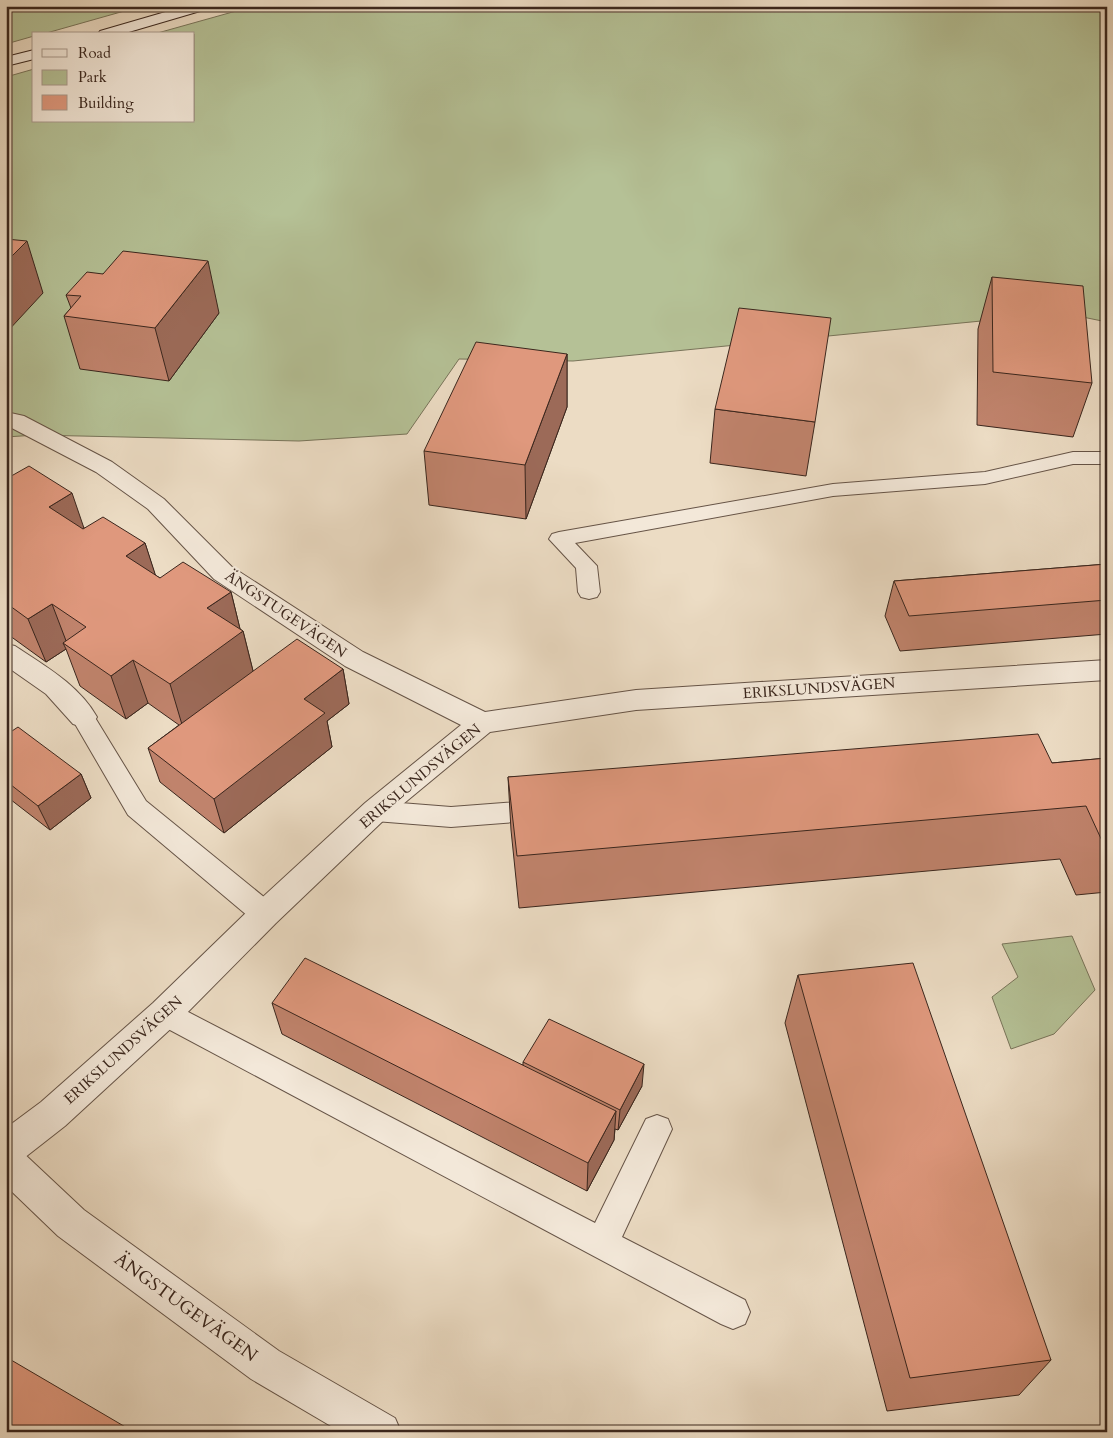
<svg xmlns="http://www.w3.org/2000/svg" width="1113" height="1438" font-family="Cardo,serif">
	<rect width="100%" height="100%" fill="#ecdcc4"/>
	<filter id="stains"><feTurbulence type="fractalNoise" baseFrequency=".004" numOctaves="4"/><feColorMatrix values="0 0 0 0 .2 0 0 0 0 .09 0 0 0 0 .02 0 0 0 .5 -.17"/></filter>
	<radialGradient id="worn" r=".72"><stop offset=".6" stop-color="#630" stop-opacity="0"/><stop offset="1" stop-color="#630" stop-opacity=".3"/></radialGradient>
	<g fill="#b5c196" stroke="#78745a">
		<path d="M20 6H142L43 34H34V36L6 44V11Z"/>
		<path d="M254 6H1107V322L1063 313 573 361 459 359 407 434 299 441 36 435 6 437V77L34 69V121H194V34H154Z"/>
		<path d="M1072 936 1095 990 1054 1034 1011 1049 992 997 1018 977 1002 944Z"/>
	</g>
	<g fill="none" stroke-linecap="round" stroke-linejoin="round">
		<g stroke="#665447" stroke-width="2">
			<g id="service">
				<path d="M1073 452H1107V464H1073L985 484 833 496 575 543 597 566 600 592 597 597 589 599 581 597 578 592 576 568 549 539 552 534 559 532 833 484 985 472Z"/>
				<path d="M83 708 91 711 146 801 275 906 278 914 275 922 265 925 255 922 128 815 71 717 75 711Z"/>
				<path d="M542 800 551 803 555 810 551 817 542 820 451 827 375 821 366 818 362 811 366 804 375 801 451 807Z"/>
				<path d="M165 1000 595 1223 646 1119 657 1115 668 1119 672 1129 622 1237 745 1300 750 1312 745 1324 733 1329 721 1324 155 1022 151 1013 155 1004Z"/>
			</g>
		</g>
		<g stroke="#665447" stroke-width="2">
			<g id="minor">
				<path d="M6 412 24 416 112 462 164 499 232 567 363 652 485 712 636 690 1107 660V680L636 710 490 732 385 819 276 923 177 1023 65 1126 19 1162 6 1167V1128L41 1102 153 1003 254 905 365 803 461 725 345 666 214 579 148 509 96 472 6 425Z"/>
				<path d="M6 644 15 646C45 666 79 685 97 717L93 724 83 727 73 724 46 694 6 666Z"/>
			</g>
		</g>
		<g stroke="#665447" stroke-width="2">
			<path id="tertiary" d="M6 1144 19 1149 84 1210 279 1351 395 1418 401 1432H341L251 1379 58 1236 6 1186Z"/>
		</g>
		<g stroke="#3a261d" stroke-width="2">
			<g id="secondary">
				<path d="M186 6H209L207 9 122 34H98L100 31Z"/>
				<path d="M34 50V59L6 66V57Z"/>
			</g>
		</g>
		<use href="#service" fill="#f3e8d9" fill-rule="evenodd"/>
		<use href="#minor" fill="#f3e8d9" fill-rule="evenodd"/>
		<use href="#tertiary" fill="#f3e8d9" fill-rule="evenodd"/>
		<use href="#secondary" fill="#f3e8d9" fill-rule="evenodd"/>
	</g>
	<g fill="#c0836c" stroke="#3a261d">
		<path d="M103 274 219 313 169 381 80 369 64 316 71 308 66 295Z"/>
		<path d="M992 277 1092 383 1073 437 977 425 978 329Z"/>
		<path d="M567 354V407L526 519 429 505 424 451Z"/>
		<path d="M715 409 815 422 806 476 710 463Z"/>
		<path d="M6 479 84 528 145 543 155 575 160 578 231 592 240 629 243 631 253 671 343 669 349 704 327 721 332 747 224 833 160 782 148 748 179 725 148 703 126 719 80 686 66 649 46 662 6 633Z"/>
		<path d="M1107 564V634L900 651 885 616 894 581Z"/>
		<path d="M6 735 81 774 91 798 50 830 6 796Z"/>
		<path d="M1107 758V892L1076 895 1060 859 519 908 511 830 508 777 1052 763Z"/>
		<path d="M798 975 1051 1360 1019 1395 887 1411 785 1023Z"/>
		<path d="M272 1003 523 1065V1062L642 1086 618 1130 615 1129 614 1140 587 1191 282 1034Z"/>
	</g>
	<g fill="#9c6a58" stroke="#3a261d">
		<path d="M27 241 43 293 6 333V262Z"/>
		<path d="M208 261 219 313 169 381 155 328Z"/>
		<path d="M567 354V407L526 519 525 465Z"/>
		<path d="M72 493 87 537 49 507Z"/>
		<path d="M145 543 159 586 126 556Z"/>
		<path d="M231 592 241 633 243 631 254 675 183 728 170 684 207 608Z"/>
		<path d="M52 604 68 646 63 643 66 649 46 662 28 619Z"/>
		<path d="M133 660 148 703 126 719 111 676Z"/>
		<path d="M343 669 349 704 327 721 332 747 224 833 214 799 304 699Z"/>
		<path d="M81 774 91 798 50 830 38 806Z"/>
		<path d="M644 1064 642 1086 618 1130 620 1110Z"/>
		<path d="M616 1111 614 1140 587 1191 588 1163Z"/>
	</g>
	<g fill="#df987d" stroke="#3a261d">
		<path d="M6 239 27 241 6 262Z"/>
		<path d="M123 251 208 261 155 328 64 316 81 296 66 295 87 272 103 274Z"/>
		<path d="M992 277 1083 286 1092 383 993 372Z"/>
		<path d="M739 308 831 318 815 422 715 409Z"/>
		<path d="M476 342 567 354 525 465 424 451Z"/>
		<path d="M29 466 72 493 49 507 83 529 103 517 145 543 126 556 160 578 183 562 231 592 207 608 243 631 170 684 133 660 111 676 63 643 86 627 52 604 28 619 6 603V577L10 575 6 573V479Z"/>
		<path d="M1107 564V600L909 616 894 581Z"/>
		<path d="M297 639 343 669 304 699 325 713 214 799 148 748Z"/>
		<path d="M18 727 81 774 38 806 6 781V735Z"/>
		<path d="M1038 734 1052 763 1107 758V843H1103L1086 806 517 856 508 777Z"/>
		<path d="M305 958 616 1111 588 1163 272 1003Z"/>
		<path d="M913 963 1051 1360 910 1378 798 975Z"/>
		<path d="M549 1019 644 1064 620 1110 523 1062Z"/>
		<path d="M6 1357 134 1432H6Z"/>
	</g>
	<g text-anchor="middle" stroke-width="5" stroke-linejoin="round" paint-order="stroke">
		<g font-size="15" fill="#3a261d" stroke="#f3e8d9">
			<text transform="translate(286 614) rotate(34)" y="5">ÄNGSTUGEVÄGEN</text>
			<text transform="translate(819 688) rotate(-4)" y="5">ERIKSLUNDSVÄGEN</text>
			<text transform="translate(420 776) rotate(-40)" y="5">ERIKSLUNDSVÄGEN</text>
			<text transform="translate(123 1050) rotate(-42)" y="5">ERIKSLUNDSVÄGEN</text>
		</g>
		<g font-size="18" fill="#3a261d" stroke="#f3e8d9">
			<text transform="translate(186 1307) rotate(36)" y="6">ÄNGSTUGEVÄGEN</text>
		</g>
	</g>
	<rect width="1113" height="1438" fill="none" stroke="#ecdcc4" stroke-width="25"/>
	<rect x="8" y="8" width="1098" height="1423" fill="none" stroke="#3a261d" stroke-width="2.5"/>
	<rect x="12" y="12" width="1088" height="1413" fill="none" stroke="#3a261d"/>
	<rect x="32" y="32" width="162" height="90" fill="#f3e8d9" stroke="#a99a8e"/>
	<rect x="42" y="49" width="25" height="8" fill="#f3e8d9" stroke="#a99a8e"/>
	<text x="78" y="58" font-size="15" fill="#3a261d">Road</text>
	<rect x="42" y="70" width="25" height="15" fill="#b5c196" stroke="#a99a8e"/>
	<text x="78" y="82" font-size="15" fill="#3a261d">Park</text>
	<rect x="42" y="95" width="25" height="15" fill="#df987d" stroke="#a99a8e"/>
	<text x="78" y="108" font-size="15" fill="#3a261d">Building</text>
	<rect width="100%" height="100%" filter="url(#stains)"/>
	<rect width="100%" height="100%" fill="url(#worn)"/>
</svg>
